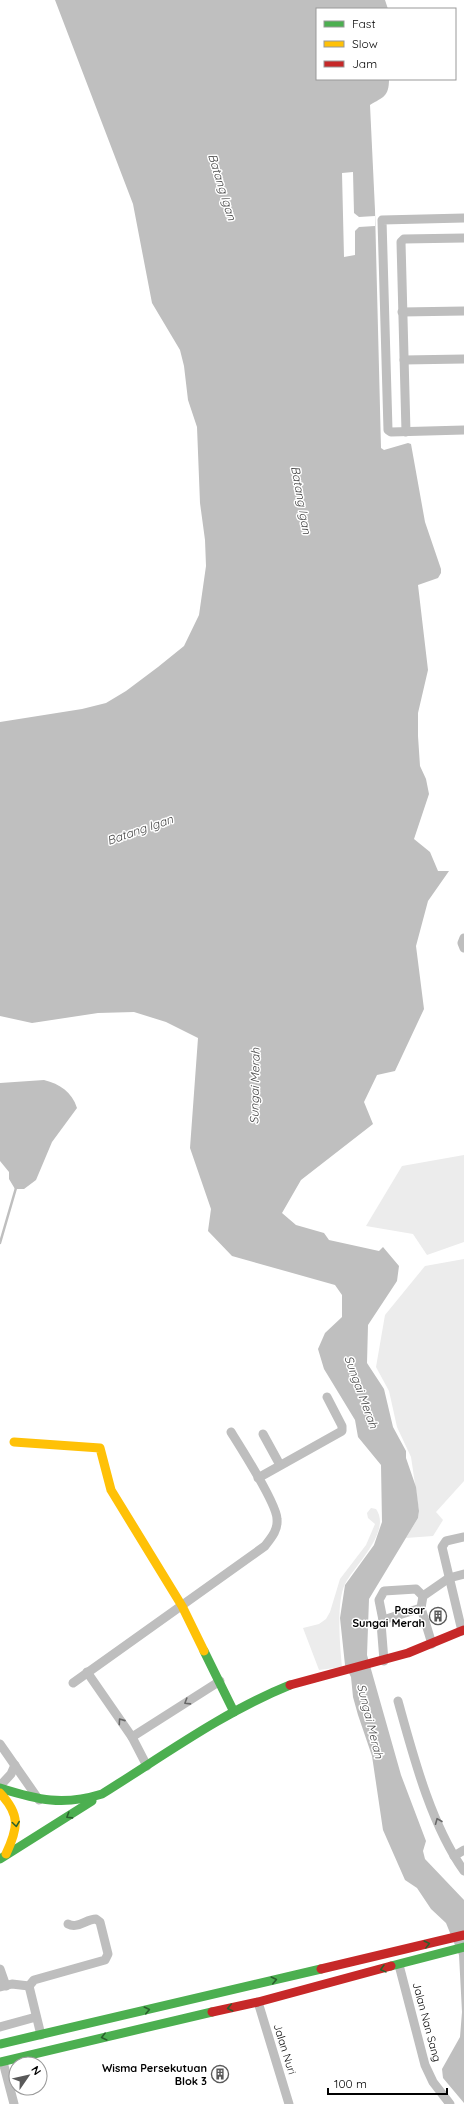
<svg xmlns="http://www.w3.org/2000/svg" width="464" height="2104" font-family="Quicksand,sans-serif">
	<rect width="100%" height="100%" fill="#fff"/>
	<g fill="#ececec">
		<path d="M464 1155V1242L427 1255 413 1234 366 1226 402 1166Z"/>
		<path d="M464 1259V1481L436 1512 443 1520 433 1536 406 1538 418 1518 419 1511 411 1457 397 1427 389 1391 376 1367 385 1315 425 1266Z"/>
		<path d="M371 1508 376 1509C392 1531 355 1565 345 1584 336 1602 340 1646 342 1667L319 1670 303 1628 319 1624 326 1619 330 1612 340 1579 366 1545 375 1524 368 1518 367 1513Z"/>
	</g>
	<g fill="#bfbfbf">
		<path d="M55 0H385L388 9H317V79H389C389 97 383 97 370 105L375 210 381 448 384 450 408 443 411 444 425 522 441 569V573L438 578 418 585 428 670 418 713V736L420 766 426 779 429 794 414 839 430 852 438 871H449L428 901 416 946 424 1009 395 1071 377 1075 364 1102 373 1124 301 1180 282 1213 296 1225 324 1233 329 1240 379 1251 383 1247 399 1266 397 1281 368 1325 367 1363 384 1389 393 1427 406 1451V1458L416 1487 419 1511 418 1518 369 1599 367 1655 401 1775 426 1841 423 1851 425 1859 464 1900V2103L443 2078 442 2069 460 2037 462 2012 459 1955 446 1923 431 1909 417 1888 405 1880 383 1830 372 1756 358 1715 353 1697 351 1677 345 1665 340 1618 345 1585 374 1545 382 1522 381 1465 358 1437 355 1420 324 1369 318 1349 325 1333 342 1317V1295L335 1285 232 1256 208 1231 211 1209 190 1148 198 1038 166 1022 134 1012 98 1013 32 1023 0 1016V722L82 709 106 703 126 691 158 667 184 646 199 615 206 566 205 540 200 503 197 427 188 400 184 366 180 350 152 303 133 204Z"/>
		<path d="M44 1080C60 1084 72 1092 77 1108L52 1142 36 1180 24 1189H15L9 1179V1172L0 1161V1083Z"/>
	</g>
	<path fill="#fff" d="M353 172 354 213 359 217 375 216V226L359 227 355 231V255L344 257 342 173Z"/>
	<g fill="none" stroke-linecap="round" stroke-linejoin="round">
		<path stroke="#bfbfbf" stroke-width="2.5" d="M0 1243 16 1188"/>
		<g stroke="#bebebe" stroke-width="9">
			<path d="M464 218 382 220 388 430 391 432 464 430"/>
			<path d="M402 312 464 311"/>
			<path d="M404 360 464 359"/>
			<path d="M406 432 401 242 404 239 464 238"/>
			<path d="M464 938 462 943 464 948"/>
			<path d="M263 1434 280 1465"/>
			<path d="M258 1478 342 1431V1426L327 1397"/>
			<path d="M383 1620 379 1600 384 1591 416 1589 423 1596"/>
			<path d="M462 1631 442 1547 446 1541 464 1537"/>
			<path d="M432 1644 421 1608 423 1596 449 1578 464 1574"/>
			<path d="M384 1661 381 1623 383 1620 421 1608"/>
			<path d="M87 1672 132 1737 147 1766"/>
			<path d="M73 1683 265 1546C272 1537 278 1530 277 1519 277 1504 241 1448 231 1432"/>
			<path d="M398 1701C413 1755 431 1825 464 1871"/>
			<path d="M132 1737 220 1681"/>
			<path d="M0 1744 39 1800"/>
			<path d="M0 1786 11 1774 15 1765"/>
			<path d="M454 1856 464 1850"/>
			<path d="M399 1965 425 2065 433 2082 450 2104"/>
			<path d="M0 1969 6 1986"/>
			<path d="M29 1986 34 1980 105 1960 108 1954 100 1922 96 1919C86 1919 78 1929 68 1924"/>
			<path d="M29 1986 41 2035"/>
			<path d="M0 1987 12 1984 29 1986"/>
			<path d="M258 2002 289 2104"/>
			<path d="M0 2027 36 2017"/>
			<path d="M3 2062 14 2104"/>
		</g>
		<g stroke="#4caf50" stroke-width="9">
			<path d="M204 1651 234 1712"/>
			<path d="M0 1788C38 1800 63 1806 102 1794 163 1756 223 1712 290 1685"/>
			<path d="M0 1859 92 1801"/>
			<path d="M391 1966 464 1947"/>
			<path d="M0 2044 321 1969"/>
			<path d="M0 2062 212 2012"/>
		</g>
		<g stroke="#ffc107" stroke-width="9">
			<path d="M14 1442 100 1448 111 1490 182 1606 204 1651"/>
			<path d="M0 1793C21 1815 18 1828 6 1854"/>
		</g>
		<g stroke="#c62828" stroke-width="9">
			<path d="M290 1685 408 1653 464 1630"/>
			<path d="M321 1969 464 1935"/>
			<path d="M212 2012 258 2002 391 1966"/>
		</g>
	</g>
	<defs><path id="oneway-chevron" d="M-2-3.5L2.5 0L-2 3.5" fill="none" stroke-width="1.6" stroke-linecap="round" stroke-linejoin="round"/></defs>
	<g stroke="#686868">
		<use href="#oneway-chevron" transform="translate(187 1702) rotate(148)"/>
		<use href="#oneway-chevron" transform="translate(121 1721) rotate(-125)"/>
		<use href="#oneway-chevron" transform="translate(438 1821) rotate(-112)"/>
	</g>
	<g stroke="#2a602c">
		<use href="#oneway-chevron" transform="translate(69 1816) rotate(148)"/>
		<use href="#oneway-chevron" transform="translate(16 1824) rotate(82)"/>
		<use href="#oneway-chevron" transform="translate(427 1944) rotate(-14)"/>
		<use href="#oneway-chevron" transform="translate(383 1969) rotate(165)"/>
		<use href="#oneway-chevron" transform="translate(274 1980) rotate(-13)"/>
		<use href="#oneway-chevron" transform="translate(230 2008) rotate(168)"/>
		<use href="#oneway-chevron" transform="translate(147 2010) rotate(-13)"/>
		<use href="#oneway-chevron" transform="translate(104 2037) rotate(166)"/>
	</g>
	<defs>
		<g id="building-ring" transform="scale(0.9)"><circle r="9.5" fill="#fff" stroke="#595959" stroke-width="1.5"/><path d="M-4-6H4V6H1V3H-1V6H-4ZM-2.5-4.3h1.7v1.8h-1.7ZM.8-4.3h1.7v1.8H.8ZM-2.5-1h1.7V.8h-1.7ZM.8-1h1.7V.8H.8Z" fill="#595959"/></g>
	</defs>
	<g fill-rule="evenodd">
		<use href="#building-ring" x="438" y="1616"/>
		<use href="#building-ring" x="220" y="2074"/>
	</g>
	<g text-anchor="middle" stroke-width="3" stroke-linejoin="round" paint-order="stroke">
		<g font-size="11" font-weight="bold" fill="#000" stroke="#fff" text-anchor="end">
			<text x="425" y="1614">Pasar<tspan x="425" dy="13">Sungai Merah</tspan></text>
			<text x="207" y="2072">Wisma Persekutuan<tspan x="207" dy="13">Blok 3</tspan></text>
		</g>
		<g font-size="11" fill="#000" stroke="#fff">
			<text transform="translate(427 2022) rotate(75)" y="4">Jalan Nan Sang</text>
			<text transform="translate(285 2049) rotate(73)" y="4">Jalan Nuri</text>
		</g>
		<g font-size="12" font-style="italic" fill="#444" stroke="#fff">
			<text transform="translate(222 187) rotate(73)" y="4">Batang Igan</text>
			<text transform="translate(301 500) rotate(80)" y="4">Batang Igan</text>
			<text transform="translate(140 830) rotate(-19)" y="4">Batang Igan</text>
			<text transform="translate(255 1086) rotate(-89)" y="4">Sungai Merah</text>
			<text transform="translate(361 1392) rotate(70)" y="4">Sungai Merah</text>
			<text transform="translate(370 1721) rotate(76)" y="4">Sungai Merah</text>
		</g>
	</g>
	<rect x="316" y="8" width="140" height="72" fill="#ffffff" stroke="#999999"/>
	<rect x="324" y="21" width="20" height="6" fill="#4caf50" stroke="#999999"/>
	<text x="352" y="28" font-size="12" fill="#000000">Fast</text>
	<rect x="324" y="41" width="20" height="6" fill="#ffc107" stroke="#999999"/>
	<text x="352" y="48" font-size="12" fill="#000000">Slow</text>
	<rect x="324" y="61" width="20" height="6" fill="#c62828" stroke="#999999"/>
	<text x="352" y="68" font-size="12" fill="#000000">Jam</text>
	<g transform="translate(28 2076) rotate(56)"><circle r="19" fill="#ffffff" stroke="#999999"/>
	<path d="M0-3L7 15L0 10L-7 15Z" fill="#595959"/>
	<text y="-6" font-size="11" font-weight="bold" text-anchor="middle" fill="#000000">N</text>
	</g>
	<path d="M328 2088v6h119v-6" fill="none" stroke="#000000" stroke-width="2"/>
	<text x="334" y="2088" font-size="12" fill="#000000" stroke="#ffffff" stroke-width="3" paint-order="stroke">100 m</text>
</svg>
